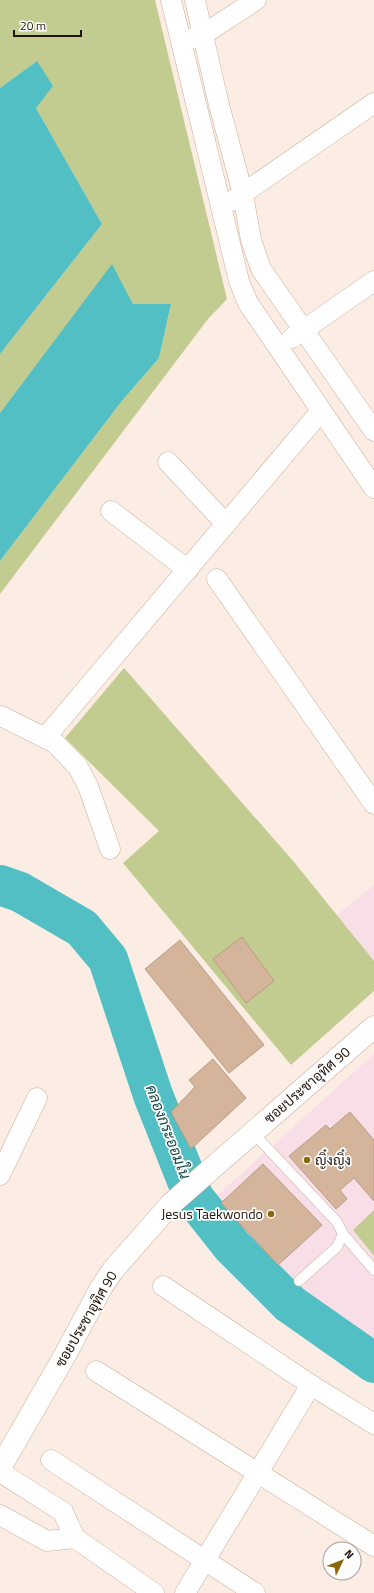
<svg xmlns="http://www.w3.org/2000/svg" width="374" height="1593" font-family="'Titillium Web',Sarabun,sans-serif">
	<rect width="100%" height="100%" fill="#fbede3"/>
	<g fill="#f8dee6">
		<path d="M374 885V961L337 915Z"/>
		<path d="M374 1054V1210L353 1230 374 1256V1343L327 1315 253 1246 211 1201Z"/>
	</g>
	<g fill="#c3cc90">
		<path d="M0 0H155L227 299 208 319 0 594V561L121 402 159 358 171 304H133L112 265 0 413V354L102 224 36 108 37 61 0 88Z"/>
		<path d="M124 668 294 862 374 961V991L291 1065 123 863 159 831 65 738Z"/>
		<path d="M374 1210V1256L353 1230Z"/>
	</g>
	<g fill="#51bfc3">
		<path d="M37 61 53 86 36 108 102 224 0 354V88Z"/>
		<path d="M112 264 133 304H171L159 358 121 402 0 561V413Z"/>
	</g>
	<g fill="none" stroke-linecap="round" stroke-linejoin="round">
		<path stroke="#51bfc3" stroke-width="40" d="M0 885 20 892 82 928 108 959 153 1095 194 1198 232 1246 290 1304 374 1363"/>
	</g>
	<g fill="#d4b59c" stroke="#ba9b83">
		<path d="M242 937 274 981 246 1003 213 959Z"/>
		<path d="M180 940 264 1045 229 1073 145 969Z"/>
		<path d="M213 1059 246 1098 191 1149 171 1112 195 1087 189 1080Z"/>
		<path d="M350 1112 374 1140V1201L354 1178 340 1190 347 1199 336 1209 289 1156 326 1125 330 1129Z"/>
		<path d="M263 1164 322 1225 278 1265 221 1203Z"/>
	</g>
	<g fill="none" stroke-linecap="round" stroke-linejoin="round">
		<g stroke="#cdad95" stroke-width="11">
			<g id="service">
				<path d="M253 1133 337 1222 343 1234 337 1247 299 1281"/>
				<path d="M343 1234 374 1270"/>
			</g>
		</g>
		<g stroke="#cdad95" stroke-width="21">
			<g id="minor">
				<path d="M171 0 239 281 248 303 374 488"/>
				<path d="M195 0 219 105 243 194 251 240 261 269 374 431"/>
				<path d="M193 38 204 34 256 0"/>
				<path d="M232 201 374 103"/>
				<path d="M292 338 374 281"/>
				<path d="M168 462 226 524"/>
				<path d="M111 511 188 570"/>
				<path d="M217 579 374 804"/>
				<path d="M1 716 55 743 78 767 88 786 110 849"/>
				<path d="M45 738 321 411"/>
				<path d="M0 1175 37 1098"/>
				<path d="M163 1286 311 1385 374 1424"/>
				<path d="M96 1371 374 1546"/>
				<path d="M51 1460 255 1593"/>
				<path d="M0 1472 63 1512 75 1538 154 1593"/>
				<path d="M0 1515 47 1541 75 1538"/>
				<path d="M185 1593 311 1385"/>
			</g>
		</g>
		<g stroke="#cdad95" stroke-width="23">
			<path id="tertiary" d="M0 1468 64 1357 101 1288 113 1270 171 1204 374 1027"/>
		</g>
		<use href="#service" stroke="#fff" stroke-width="10"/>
		<use href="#minor" stroke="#fff" stroke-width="20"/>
		<use href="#tertiary" stroke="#fff" stroke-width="22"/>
	</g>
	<g fill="#8c6708" stroke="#fdfdfd" stroke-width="1.5">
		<circle cx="307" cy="1160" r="4"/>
		<circle cx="271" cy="1214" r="4"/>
	</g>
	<g text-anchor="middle" stroke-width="3.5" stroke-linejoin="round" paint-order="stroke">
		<g font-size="14" fill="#21150c" stroke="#fdfdfd">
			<text transform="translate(307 1085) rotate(-41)" y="5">ซอยประชาอุทิศ 90</text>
			<text transform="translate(86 1319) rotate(-60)" y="5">ซอยประชาอุทิศ 90</text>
		</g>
		<g font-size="14" fill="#21150c" stroke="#fdfdfd" text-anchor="start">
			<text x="315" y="1165">ญิ๋งญิ๋ง</text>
			<text x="263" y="1219" text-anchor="end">Jesus Taekwondo</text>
		</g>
		<g font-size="15" font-style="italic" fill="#154748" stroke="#fdfdfd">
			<text transform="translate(168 1132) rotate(69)" y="5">คลองกระออมใน</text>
		</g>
	</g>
	<g transform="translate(342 1561) rotate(47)"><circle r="19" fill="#fdfdfd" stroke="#a5a09d"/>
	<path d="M0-3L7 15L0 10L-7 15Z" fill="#8c6708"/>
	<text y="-6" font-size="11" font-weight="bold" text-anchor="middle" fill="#21150c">N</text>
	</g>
	<path d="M14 30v6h67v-6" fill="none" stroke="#21150c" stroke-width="2"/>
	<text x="20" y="30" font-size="12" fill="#21150c" stroke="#fdfdfd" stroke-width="3" paint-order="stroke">20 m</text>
</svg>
